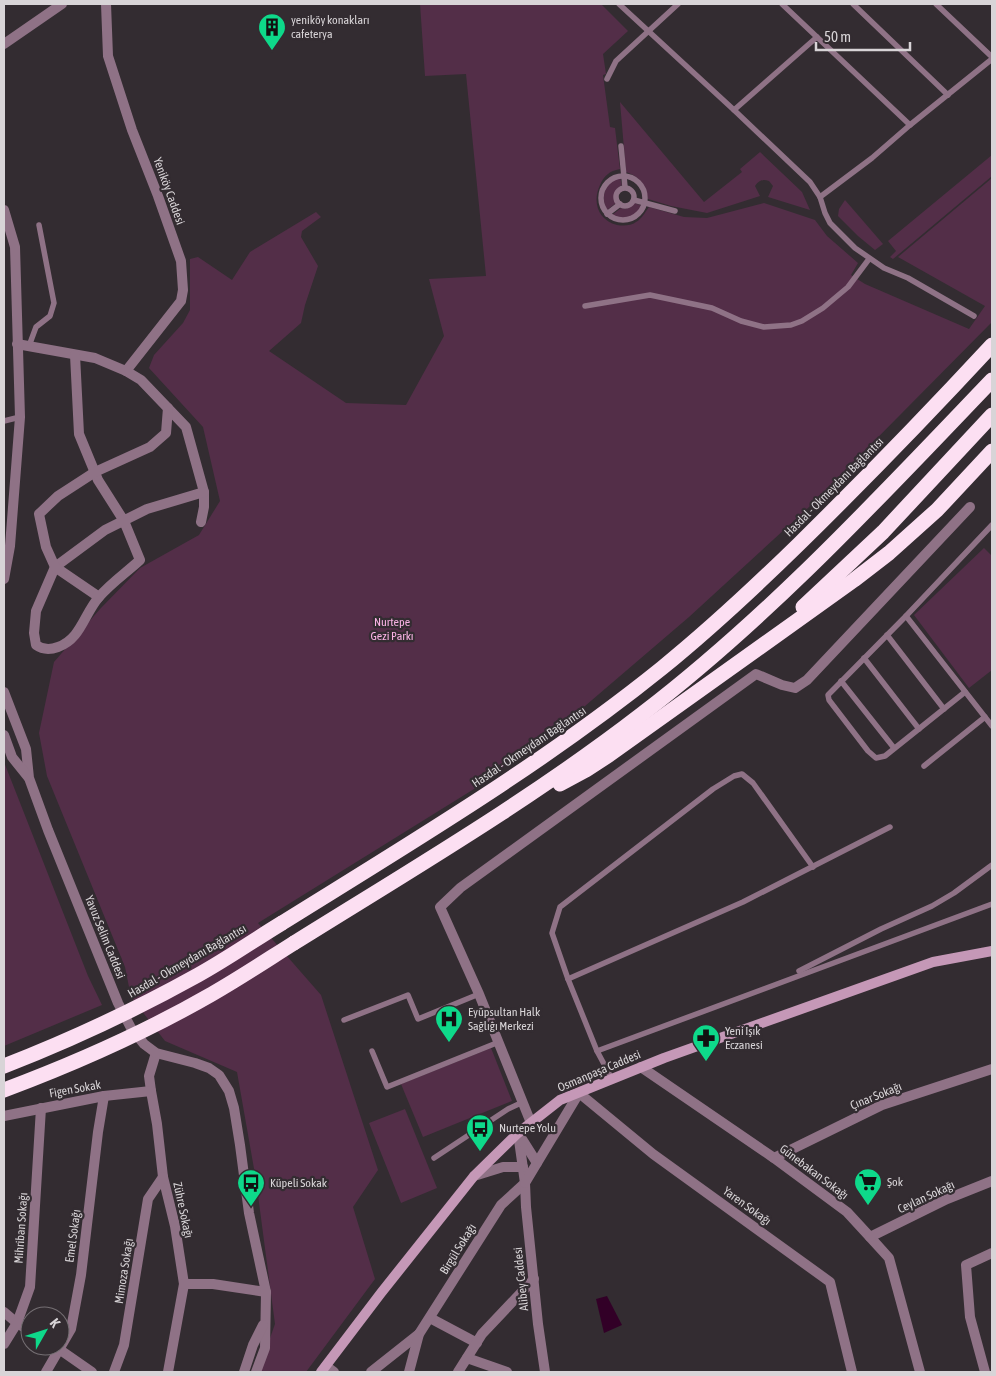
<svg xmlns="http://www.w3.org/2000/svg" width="996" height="1376" font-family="'Asap Condensed',sans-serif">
	<rect width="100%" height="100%" fill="#332c31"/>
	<g fill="#532e48">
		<path d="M420 4H601L628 31 603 54 606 74 603 75 610 127 615 128 620 169C609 171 604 176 600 185 592 202 598 220 617 225 623 226 631 226 636 222 642 219 645 212 649 207L684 217 707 218 764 203 815 220 827 236 858 263 851 275 865 284 969 329 985 306 898 257 992 178V322L809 507 689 617 585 706 474 789 258 923 321 995 378 1170 353 1207 375 1279 306 1372H258L275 1324 256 1180 237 1072 165 1041 131 997 125 967 47 776 39 733 54 662 100 609 140 568 199 535 220 501 203 427 149 368 154 355 183 323 190 310V259L198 257 232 280 250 252 316 212 321 217 302 231 301 237 318 266 305 305 301 323 269 351 346 403 406 405 444 336 429 279 486 276 466 74 425 76Z"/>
		<path d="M620 102 704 202 742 172 740 169 760 152 802 192 810 210 768 197 773 186 769 181C763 179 759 180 755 186L760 196 707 213 671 206 648 199C645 184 640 177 626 172Z"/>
		<path d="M992 155V176L893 259 890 257 896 251 888 241Z"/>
		<path d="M620 177 622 185C614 190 613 194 616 203L607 210C600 197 605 181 620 177Z"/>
		<path d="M845 200 883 244 875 250 858 236 838 216 839 209Z"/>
		<path d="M635 203 642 206C637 218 623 222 612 215L621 208 626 209Z"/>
		<path d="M984 548 992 556V670L969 688 914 615Z"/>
		<path d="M4 762 88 976 102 1005 4 1046Z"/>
		<path d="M491 1048 512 1101 423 1137 401 1084Z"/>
		<path d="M405 1109 437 1188 401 1203 369 1123Z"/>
	</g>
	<path fill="#320027" d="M607 1296 622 1325 604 1333 596 1299Z"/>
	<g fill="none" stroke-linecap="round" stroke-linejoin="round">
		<g stroke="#8f7286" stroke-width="5.5">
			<path d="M619 4 734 110 810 182 820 197 825 213 830 223 855 248 884 268 908 278 974 316"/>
			<path d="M782 4 910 125"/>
			<path d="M853 4 948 95"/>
			<path d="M936 4 992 57"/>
			<path d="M607 79 616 61 678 4"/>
			<path d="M734 110 817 37"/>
			<path d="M621 146 625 187"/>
			<circle cx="623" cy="198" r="22"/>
			<circle cx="625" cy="197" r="9"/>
			<path d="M820 197 872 158 910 125 992 59"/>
			<path d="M634 200 675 211"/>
			<path d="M607 214 620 204"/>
			<path d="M585 306 650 295 712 308 741 321 764 327 791 325 802 321 823 308 848 287 869 259"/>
			<path d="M29 346 36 327 50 316 54 303 39 225"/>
			<path d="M4 421 20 417"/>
			<path d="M906 616 992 726"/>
			<path d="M887 635 944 709"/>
			<path d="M864 658 919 729"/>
			<path d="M841 681 894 748"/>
			<path d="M965 692 885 756 876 758 868 751 829 700 828 695 906 616 992 525"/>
			<path d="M924 766 985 717"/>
			<path d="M799 971 881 929 932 906 954 893 992 865"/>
			<path d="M568 979 552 933 560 907 713 789 734 776 742 774 753 783 813 867"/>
			<path d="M344 1020 408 995 418 1019 479 994"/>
			<path d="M372 1051 387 1087 499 1042"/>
			<path d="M597 1051 568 979 743 902 890 827"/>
			<path d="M612 1079 597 1051 992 904"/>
			<path d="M434 1158 508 1109 523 1102"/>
		</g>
		<g stroke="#8f7286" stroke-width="10">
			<path d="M106 4 108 56 132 130 158 196 181 261 183 290 181 301 126 371"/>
			<path d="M4 44 62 4"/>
			<path d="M17 344 95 358 126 371 141 380 186 427 204 492V507L201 522"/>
			<path d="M75 355 79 434 98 480 124 521 140 560C127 572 111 583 99 597 84 614 81 639 58 647 50 650 43 650 36 645L34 633 36 611 55 567 105 530 147 509 204 492"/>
			<path d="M99 597 55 567 46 547 39 514 58 496 95 472 150 447 166 433 168 408"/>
			<path d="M156 1053 149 1076 151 1091 157 1124 163 1177 175 1226 184 1284 168 1372"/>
			<path d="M641 1067 774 1158 847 1212 870 1237 889 1258 920 1372"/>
			<path d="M579 1093 653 1154 830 1282 852 1372"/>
			<path d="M4 1116 104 1096 151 1091"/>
			<path d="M531 1123 479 994 440 907 460 888 756 674 782 685 795 688 807 680 970 507"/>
			<path d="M774 1158 882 1105 992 1069"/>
			<path d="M870 1237 947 1199 992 1181"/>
			<path d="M184 1284H213L266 1292"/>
			<path d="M4 1312 17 1323 30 1331"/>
			<path d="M430 1318 477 1343"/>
			<path d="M4 1344 17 1323 30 1287 41 1108"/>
			<path d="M56 1347 92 1372"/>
			<path d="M467 1358 507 1372"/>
			<path d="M326 1366 334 1372"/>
			<path d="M46 1372 71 1329 81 1275 98 1132 104 1096"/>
			<path d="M114 1372 124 1345 148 1199 163 1177"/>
			<path d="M371 1372 419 1334"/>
			<path d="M409 1372 419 1334 501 1205 525 1183"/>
			<path d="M458 1372 482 1334 534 1279"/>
			<path d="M985 1372 970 1317 966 1265 992 1253"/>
		</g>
		<g stroke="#8f7286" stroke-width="10">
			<path d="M4 210 15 247 20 417 10 546 4 579"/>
			<path d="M4 692 26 749 29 778 48 830 118 1003 131 1028 144 1044 156 1053 195 1063 209 1068 219 1075 229 1091 234 1108 240 1145 249 1213 266 1292 265 1348 256 1372"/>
			<path d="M4 735 12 757 28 777"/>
			<path d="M518 1133 525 1183 526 1207 538 1324 545 1372"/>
			<path d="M520 1136 537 1163"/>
			<path d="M474 1176 503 1167H523"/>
			<path d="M525 1183 579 1093"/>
			<path d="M244 1372 253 1345 263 1325"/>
		</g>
		<path stroke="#c598b7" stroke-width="10" d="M321 1372 381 1293 474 1176 518 1133 560 1100 664 1058 933 962 992 951"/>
		<g stroke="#fcdff2" stroke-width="15">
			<path d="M803 607 883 532 992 415"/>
			<path d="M560 784 586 770 609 755 854 580 889 553 937 510 992 451"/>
			<path d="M282 923C412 842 543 764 662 668 710 629 755 587 799 544 865 479 929 413 992 345"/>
			<path d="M294 943C411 870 532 799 642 714 770 616 880 497 992 380"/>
		</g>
		<g stroke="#fcdff2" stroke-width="15">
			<path d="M4 1066C71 1040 135 1010 198 975 227 959 254 940 282 923"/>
			<path d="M4 1090C76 1063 146 1032 212 994 240 978 267 960 294 943"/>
		</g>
	</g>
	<defs>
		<g id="building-pin" transform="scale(1.4375)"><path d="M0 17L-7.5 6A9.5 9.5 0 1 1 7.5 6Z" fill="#0ed98a" stroke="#332c31"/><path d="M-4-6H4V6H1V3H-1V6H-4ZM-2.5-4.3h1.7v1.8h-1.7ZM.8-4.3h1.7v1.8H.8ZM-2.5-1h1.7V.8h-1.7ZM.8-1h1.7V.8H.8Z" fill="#111"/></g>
		<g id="hospital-pin" transform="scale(1.4375)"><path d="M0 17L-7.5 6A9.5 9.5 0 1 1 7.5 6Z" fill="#0ed98a" stroke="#332c31"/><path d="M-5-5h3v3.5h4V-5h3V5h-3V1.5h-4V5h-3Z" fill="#111"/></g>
		<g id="pharmacy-pin" transform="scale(1.4375)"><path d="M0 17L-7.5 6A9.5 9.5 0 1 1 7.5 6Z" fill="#0ed98a" stroke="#332c31"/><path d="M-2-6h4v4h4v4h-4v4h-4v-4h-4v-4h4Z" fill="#111"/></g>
		<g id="bus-pin" transform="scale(1.4375)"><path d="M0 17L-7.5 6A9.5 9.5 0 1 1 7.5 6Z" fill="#0ed98a" stroke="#332c31"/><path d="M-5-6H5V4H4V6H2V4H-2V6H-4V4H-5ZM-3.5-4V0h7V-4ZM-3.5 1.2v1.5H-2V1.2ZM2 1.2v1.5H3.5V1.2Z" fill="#111"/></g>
		<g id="supermarket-pin" transform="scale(1.4375)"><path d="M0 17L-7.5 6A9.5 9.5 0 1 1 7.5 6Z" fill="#0ed98a" stroke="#332c31"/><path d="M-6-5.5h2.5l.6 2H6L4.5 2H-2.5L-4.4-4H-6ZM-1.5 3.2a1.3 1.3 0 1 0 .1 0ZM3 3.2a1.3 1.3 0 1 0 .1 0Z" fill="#111"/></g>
	</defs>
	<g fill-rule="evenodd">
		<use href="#building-pin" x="272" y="27"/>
		<use href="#hospital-pin" x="449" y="1019"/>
		<use href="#pharmacy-pin" x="706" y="1038"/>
		<use href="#bus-pin" x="480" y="1128"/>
		<use href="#supermarket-pin" x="868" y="1182"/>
		<use href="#bus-pin" x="251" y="1183"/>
	</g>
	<g text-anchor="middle" stroke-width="4.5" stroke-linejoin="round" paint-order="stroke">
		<g font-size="12" fill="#d8d4d7" stroke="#332c31" text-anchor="start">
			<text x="291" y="24">yeniköy konakları<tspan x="291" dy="14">cafeterya</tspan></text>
			<text x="468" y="1016">Eyüpsultan Halk<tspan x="468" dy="14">Sağlığı Merkezi</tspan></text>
			<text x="725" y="1035">Yeni Işık<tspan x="725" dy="14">Eczanesi</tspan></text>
			<text x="499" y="1132">Nurtepe Yolu</text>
			<text x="887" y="1186">Şok</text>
			<text x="270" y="1187">Küpeli Sokak</text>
		</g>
		<g font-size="12" fill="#d8d4d7" stroke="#332c31">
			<text transform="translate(169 191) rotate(70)" y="4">Yeniköy Caddesi</text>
			<text transform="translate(834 487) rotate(-45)" y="4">Hasdal - Okmeydanı Bağlantısı</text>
			<text transform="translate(529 747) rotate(-34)" y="4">Hasdal - Okmeydanı Bağlantısı</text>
			<text transform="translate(105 937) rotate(68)" y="4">Yavuz Selim Caddesi</text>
			<text transform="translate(187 961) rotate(-30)" y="4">Hasdal - Okmeydanı Bağlantısı</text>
			<text transform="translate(599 1071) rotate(-23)" y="4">Osmanpaşa Caddesi</text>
			<text transform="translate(75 1089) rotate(-10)" y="4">Figen Sokak</text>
			<text transform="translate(876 1096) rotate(-22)" y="4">Çınar Sokağı</text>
			<text transform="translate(814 1172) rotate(37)" y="4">Günebakan Sokağı</text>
			<text transform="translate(926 1197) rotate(-25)" y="4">Ceylan Sokağı</text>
			<text transform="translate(747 1206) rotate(36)" y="4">Yaren Sokağı</text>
			<text transform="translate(183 1210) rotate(78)" y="4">Zühre Sokağı</text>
			<text transform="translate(21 1228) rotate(-86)" y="4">Mihriban Sokağı</text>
			<text transform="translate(73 1236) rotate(-82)" y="4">Emel Sokağı</text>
			<text transform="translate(458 1249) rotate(-58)" y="4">Birgül Sokağı</text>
			<text transform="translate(124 1271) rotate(-81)" y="4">Mimoza Sokağı</text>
			<text transform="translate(521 1279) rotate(-96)" y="4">Alibey Caddesi</text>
		</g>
		<g font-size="12" fill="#f9b2e4" stroke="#332c31">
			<text x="392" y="626">Nurtepe<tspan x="392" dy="14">Gezi Parkı</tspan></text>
		</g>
	</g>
	<rect width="996" height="1376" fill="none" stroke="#d8d4d7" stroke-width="10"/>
	<g transform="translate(45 1331) rotate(51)"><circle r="24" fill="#332c31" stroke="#756f73"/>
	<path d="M0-4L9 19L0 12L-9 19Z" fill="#0ed98a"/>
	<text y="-8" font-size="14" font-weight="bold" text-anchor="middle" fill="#d8d4d7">K</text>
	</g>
	<path d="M816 42v8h94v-8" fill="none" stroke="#d8d4d7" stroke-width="2.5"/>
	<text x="824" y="42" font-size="15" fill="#d8d4d7" stroke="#332c31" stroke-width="4" paint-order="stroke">50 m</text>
</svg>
